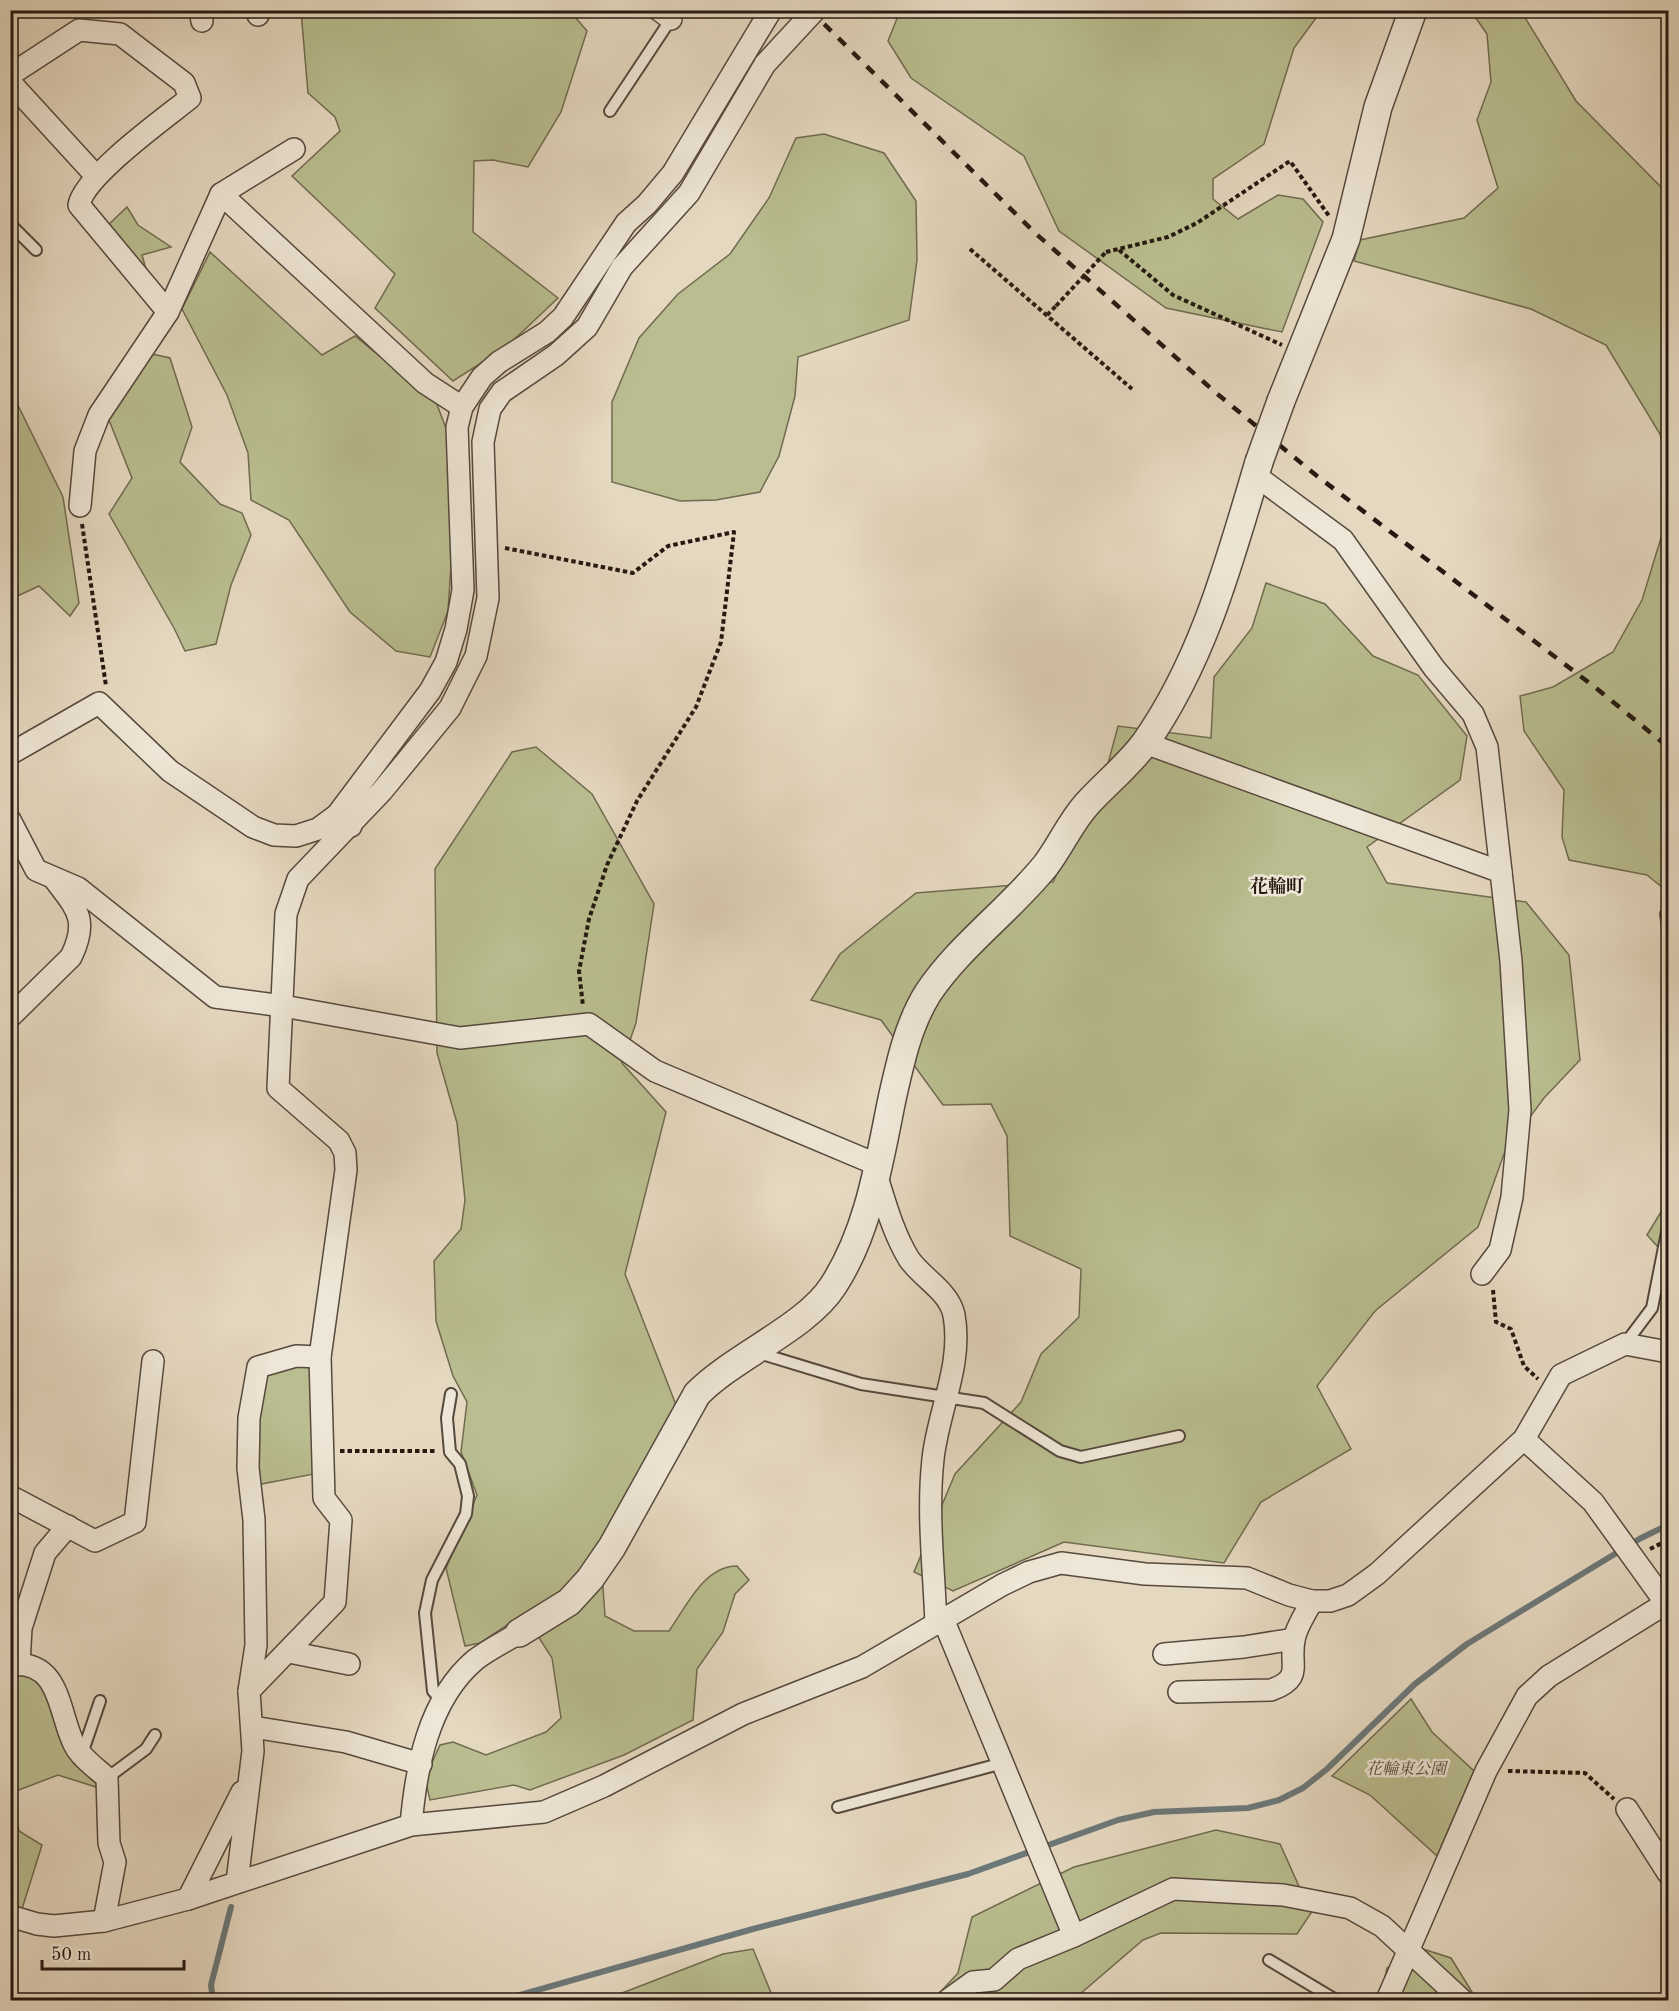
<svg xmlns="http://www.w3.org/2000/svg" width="1679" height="2011" font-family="'Old Standard TT','Noto Serif JP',serif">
	<rect width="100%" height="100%" fill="#e5d8c0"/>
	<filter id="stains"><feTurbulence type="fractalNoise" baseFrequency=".00333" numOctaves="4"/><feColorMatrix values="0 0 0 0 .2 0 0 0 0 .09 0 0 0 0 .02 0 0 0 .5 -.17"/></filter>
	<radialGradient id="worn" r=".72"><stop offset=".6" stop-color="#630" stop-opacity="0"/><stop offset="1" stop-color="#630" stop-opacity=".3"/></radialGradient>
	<g fill="#b9bd8f" stroke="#706b50" stroke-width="1.5">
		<path d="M301 11H570L587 31 561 112 528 167 493 160 474 161 473 232 558 298 505 348 453 381 375 308 395 274 292 176 340 131 335 117 308 93Z"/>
		<path d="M900 11H1376L1375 13 1321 11 1294 48 1264 144 1213 179V199L1238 219 1278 195 1303 199 1323 222 1282 332 1166 308 1059 231 1024 156 911 78 888 41Z"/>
		<path d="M1471 11H1521L1576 101 1661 187 1668 186V466L1660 434 1606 345 1531 309 1354 261 1360 240 1464 218 1498 188 1477 120 1491 82 1487 34Z"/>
		<path d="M824 134 884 153 916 201 917 260 909 320 798 357 795 396 779 456 760 492 716 500 680 501 612 482V402L639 338 678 294 730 254 769 198 796 138Z"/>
		<path d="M127 207 138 225 171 247 142 255 149 280 106 227Z"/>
		<path d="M210 252 322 355 355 336 436 402 447 431 453 536 448 611 430 657 396 651 350 612 289 520 251 500 248 453 227 395 182 309Z"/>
		<path d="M152 354 170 358 192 427 180 462 220 504 242 513 251 535 231 585 216 644 185 651 174 628 109 514 132 478 107 415Z"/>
		<path d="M10 389 63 497 79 603 70 616 39 586 11 599Z"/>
		<path d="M1668 515V892L1647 875 1569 860 1562 837 1564 790 1524 731 1520 696 1553 687 1613 652 1642 600Z"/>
		<path d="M1266 583 1325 604 1373 656 1418 675 1467 736 1460 780 1367 847 1387 883 1526 902 1569 955 1580 1060 1544 1098 1505 1151 1478 1227 1375 1311 1317 1386 1351 1449 1261 1502 1224 1563 1064 1542 953 1591 914 1572 955 1474 1021 1402 1041 1354 1079 1317 1081 1269 1010 1236 1007 1136 991 1104 943 1105 881 1020 811 1000 840 954 916 893 1053 882 1105 775 1118 726 1211 738 1214 677 1252 628Z"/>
		<path d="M536 747 592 794 654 904 636 1023 622 1063 666 1112 625 1274 678 1410 600 1546 605 1616 634 1631H669C686 1607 704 1566 737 1566L749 1580 735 1594 723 1632 697 1669 693 1720 624 1755 530 1790 514 1785 430 1800 425 1778 440 1745 453 1742 486 1755 546 1732 561 1718 552 1658 524 1614 480 1643 465 1646 446 1568 477 1495 461 1452 467 1402 453 1376 436 1321 434 1261 461 1229 465 1200 457 1123 437 1053 435 869 512 752Z"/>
		<path d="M1668 1160V1258L1647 1235 1661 1212Z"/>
		<path d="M299 1362 311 1369 314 1474 256 1485 253 1464 263 1372Z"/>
		<path d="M10 1674H22L46 1683 62 1740 74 1764 98 1780 96 1787 58 1775 11 1793 19 1831 42 1845 22 1909 11 1905Z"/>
		<path d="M1411 1699 1432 1732 1474 1771 1437 1856 1370 1795 1332 1776Z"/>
		<path d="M1216 1830 1280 1844 1311 1913 1297 1934 1161 1933 1143 1940 1073 2000H933L958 1973 972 1917 1074 1867Z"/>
		<path d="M753 1949 774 2000H604L723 1954Z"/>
		<path d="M1423 1949 1451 1958 1477 2000H1380L1387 1968Z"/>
	</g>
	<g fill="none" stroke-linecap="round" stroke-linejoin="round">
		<g stroke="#6c7879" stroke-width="6">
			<path d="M213 2000 211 1985 231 1907"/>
			<path d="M502 2000 753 1929 968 1874 1118 1820 1154 1812 1248 1808 1279 1800 1303 1788 1327 1769 1415 1684 1467 1644 1641 1538 1668 1525"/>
		</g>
		<g stroke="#56493d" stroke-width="14">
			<g id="service">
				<path d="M610 111 671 19"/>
				<path d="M10 224 36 250"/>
				<path d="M1666 914 1668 926"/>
				<path d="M1625 1344 1652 1308 1668 1227"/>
				<path d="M759 1353 861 1384 984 1403 1060 1451 1081 1457 1179 1436"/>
				<path d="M442 1701 433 1691 425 1613 432 1580 466 1514 468 1496 460 1464 450 1452 447 1418 451 1394"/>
				<path d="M82 1754 100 1701"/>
				<path d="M107 1778 146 1749 155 1735"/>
				<path d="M838 1807 1003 1763"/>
				<path d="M1269 1960 1336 2000"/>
			</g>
		</g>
		<g stroke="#56493d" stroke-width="24">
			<g id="minor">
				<path d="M200 10 202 21"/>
				<path d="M257 10 258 15"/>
				<path d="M659 10 671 19"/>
				<path d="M10 75 79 30 120 34 184 83 190 98C165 118 84 176 79 205L168 312 99 415 85 451 80 506"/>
				<path d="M10 82 96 176"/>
				<path d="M294 149 221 194 425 383 462 407"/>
				<path d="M168 312 221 194"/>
				<path d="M1255 475 1343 540 1434 668 1473 714 1487 747 1511 961 1520 1110 1512 1197 1500 1250 1482 1274"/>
				<path d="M1145 743 1501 872"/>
				<path d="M10 754 99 703 170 771 253 827 274 835 296 836 318 829 337 815"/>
				<path d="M10 820 36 870 78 888 215 997 283 1006 460 1038 589 1024 655 1071 878 1165"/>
				<path d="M351 826 337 815 430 691 446 662 456 629 463 590 457 427 462 407 482 377 499 362 547 332 563 317 626 223 647 204 673 173 771 10"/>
				<path d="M10 1017 71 957C89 920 77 909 55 880"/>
				<path d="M876 1174C885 1202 893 1233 909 1259 922 1278 949 1291 954 1315 963 1365 938 1411 933 1459 927 1513 934 1570 936 1624"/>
				<path d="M1524 1439 1593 1502 1668 1606"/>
				<path d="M10 1496 95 1541 135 1522 153 1361"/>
				<path d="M943 1619 1074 1936"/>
				<path d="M289 1652 349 1664"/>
				<path d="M1164 1654 1244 1647 1294 1639"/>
				<path d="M19 1664 21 1628 45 1553 68 1526"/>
				<path d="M10 1665C61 1659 58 1712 74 1744 80 1757 96 1768 107 1778L109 1843 115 1862 104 1921"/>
				<path d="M249 1691 256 1645 254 1520 248 1468 249 1418 258 1367 296 1356 320 1357"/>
				<path d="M1179 1692 1271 1690C1304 1678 1289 1666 1294 1640 1296 1627 1306 1613 1312 1601"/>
				<path d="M253 1727 346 1742 421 1764"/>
				<path d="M1627 1809 1668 1873"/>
				<path d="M411 1825C416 1768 428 1700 475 1660 488 1650 504 1642 519 1633"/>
				<path d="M237 1882 253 1751 249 1691 335 1602 341 1520 324 1498 320 1357 346 1170 345 1153 339 1141 278 1088 286 914 298 879 382 791 450 708 476 656 488 598 483 442 490 409 502 392 556 355 587 327 622 267 689 193 765 64 815 10"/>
				<path d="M188 1899 242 1792"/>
				<path d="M10 1916 37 1924 54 1926 104 1921 188 1899 411 1825 544 1812 604 1786 743 1714 862 1667 1002 1585 1029 1572 1061 1563 1145 1574 1247 1578 1289 1595 1312 1601H1330L1348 1595 1377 1574 1524 1439 1561 1375 1625 1344 1668 1352"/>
				<path d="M948 2000 973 1982 994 1980 1018 1959 1074 1936 1173 1889 1283 1895 1350 1908 1382 1926 1462 2000"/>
				<path d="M1387 2000 1486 1771 1527 1696 1549 1676 1668 1602"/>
			</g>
		</g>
		<g stroke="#56493d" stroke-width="30">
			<g id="tertiary">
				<path d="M1281 401 1346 239 1378 107 1413 10"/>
				<path d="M519 1633 569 1602 590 1579 612 1547 697 1394C734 1356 806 1328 833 1286 869 1231 879 1162 892 1099 900 1063 908 1025 928 993 960 945 1010 910 1046 865 1061 845 1070 823 1087 804 1106 783 1128 766 1145 743 1204 659 1230 559 1259 462"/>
			</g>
		</g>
		<g stroke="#261911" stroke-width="4" stroke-dasharray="4.5 3" stroke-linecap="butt">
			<path d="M970 249 1132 389"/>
			<path d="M1119 250 1173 295 1282 345"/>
			<path d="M1106 252 1168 237 1197 223 1290 161 1329 216"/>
			<path d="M1047 315 1056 306"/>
			<path d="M82 524 106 686"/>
			<path d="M505 548 633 573 668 546 734 532 721 642 696 707 637 801 607 865 589 919 579 971 583 1006"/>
			<path d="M1493 1290 1496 1322 1511 1329 1524 1366 1538 1379"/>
			<path d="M340 1451H437"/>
			<path d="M1650 1549 1668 1540"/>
			<path d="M1508 1771 1585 1773 1614 1799"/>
		</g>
		<use href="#service" stroke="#eee6d6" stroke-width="10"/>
		<use href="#minor" stroke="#eee6d6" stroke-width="21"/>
		<use href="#tertiary" stroke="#eee6d6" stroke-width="27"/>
		<path stroke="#261911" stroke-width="4.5" stroke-dasharray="10 10" stroke-linecap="butt" d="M810 10 1034 232 1215 392 1317 476 1596 688 1668 747"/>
		<g stroke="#56493d" stroke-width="30" stroke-linecap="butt">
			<path id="tertiary-bridge" d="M1259 462 1281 401"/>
		</g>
		<path stroke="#261911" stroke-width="4" stroke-dasharray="4.5 3" stroke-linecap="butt" d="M1056 306 1106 252"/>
		<use href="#tertiary-bridge" stroke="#eee6d6" stroke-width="27"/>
	</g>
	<g text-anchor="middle" stroke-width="5" stroke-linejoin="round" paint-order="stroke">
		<g font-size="16" font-style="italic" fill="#524a37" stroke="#eee6d6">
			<text x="1406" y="1774">花輪東公園</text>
		</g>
		<g font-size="18" font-weight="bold" fill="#261911" stroke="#eee6d6">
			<text x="1277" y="892">花輪町</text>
		</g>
	</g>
	<rect width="1679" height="2011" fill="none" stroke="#e5d8c0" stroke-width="36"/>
	<rect x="12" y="12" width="1655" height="1987" fill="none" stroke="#261911" stroke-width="3"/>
	<rect x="18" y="18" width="1643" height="1975" fill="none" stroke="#261911" stroke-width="1.5"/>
	<path d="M42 1960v9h142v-9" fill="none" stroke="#261911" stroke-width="3"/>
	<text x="51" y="1960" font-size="18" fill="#261911" stroke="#eee6d6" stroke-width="4.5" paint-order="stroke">50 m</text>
	<rect width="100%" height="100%" filter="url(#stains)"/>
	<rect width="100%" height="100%" fill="url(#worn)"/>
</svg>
